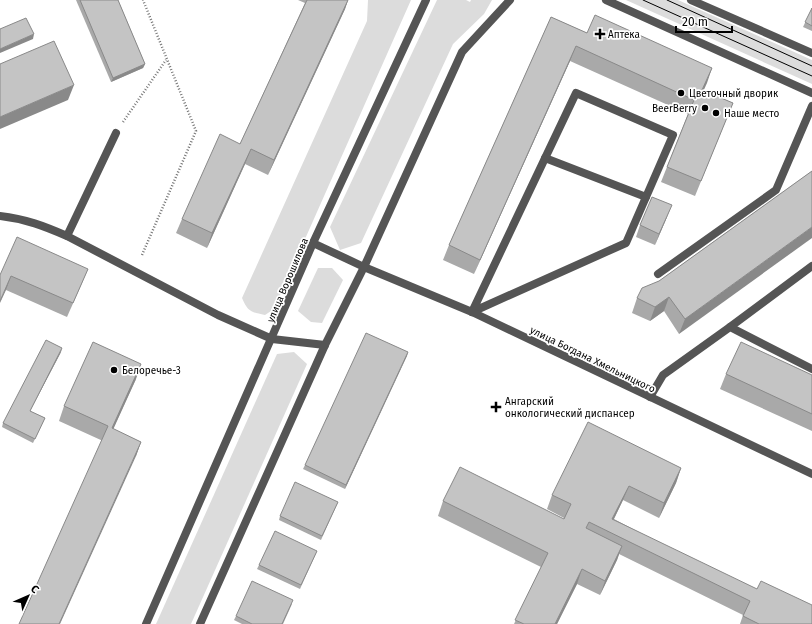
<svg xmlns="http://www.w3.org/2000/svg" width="812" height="624" font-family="'Fira Sans',sans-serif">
	<rect width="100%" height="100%" fill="#fff"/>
	<g fill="#dcdcdc">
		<path d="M368 0H411L274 309 265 315C251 312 248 312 242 298L367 21Z"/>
		<path d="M437 0H466L470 2 471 0H492L484 14 453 44 361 243 340 250 330 227Z"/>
		<path d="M626 0H678L812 60V84Z"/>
		<path d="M318 268H332L343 280 322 323 311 322 298 311Z"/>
		<path d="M294 352 307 364 191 624H156L277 354Z"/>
	</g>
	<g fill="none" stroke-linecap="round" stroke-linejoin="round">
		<g stroke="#777" stroke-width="2.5" stroke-dasharray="1 2" stroke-linecap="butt">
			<path d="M123 122 166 60"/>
			<path d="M142 255 196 131 143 0"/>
		</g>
		<g stroke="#555" stroke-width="8">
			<path d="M545 158 646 197"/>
			<path d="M67 236 116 133"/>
			<path d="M658 274 776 190 812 106"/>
		</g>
		<g stroke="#555" stroke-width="8">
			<path d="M576 93 673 135 626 243 472 312Z"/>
			<path d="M0 216C26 219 44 226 67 236L218 315 272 339 325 345"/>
			<path d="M313 243 364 267 472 312 812 474"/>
			<path d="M730 327 812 266"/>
			<path d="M650 397 663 375 730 327 812 369"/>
			<path d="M146 624 313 243 426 0"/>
			<path d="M200 624 325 345 364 267 462 52 510 0"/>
		</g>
		<g stroke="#555" stroke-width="8">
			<path d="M606 0 812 93"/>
			<path d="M691 0 812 53"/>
		</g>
		<g stroke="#000" stroke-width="1">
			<path d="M643 0 812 76"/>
			<path d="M667 0 812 66"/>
		</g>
	</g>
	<g fill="#a9a9a9">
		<path d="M76 0H118L145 64 143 68 111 82Z"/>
		<path d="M298 0H348L345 9 268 175 245 164 207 248 176 233 182 219 240 144 305 3Z"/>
		<path d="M812 8V31L803 27Z"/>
		<path d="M551 17 587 33 712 68 703 90 733 103 695 196 661 182 688 114 570 61 474 274 443 260 449 245Z"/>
		<path d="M812 171 679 334 664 311 650 321 632 313 637 298 659 281Z"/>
		<path d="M667 217 655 245 636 237 640 225Z"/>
		<path d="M88 269 82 283 67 317 6 290 0 275Z"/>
		<path d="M61 352 30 411 45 418 33 443 2 427 3 423Z"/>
		<path d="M408 352 345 489 303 469 305 465Z"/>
		<path d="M726 374 812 375V431L720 389Z"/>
		<path d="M136 379 113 429 141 442 136 456 59 421 64 406Z"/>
		<path d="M681 468 676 483 659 518 623 500 614 519 812 624H740L743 615 619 554 617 560 600 595 577 584 557 624H514L541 567 438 516 443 501 564 519V518L547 509 552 495Z"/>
		<path d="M338 502 321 540 279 520 280 516Z"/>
		<path d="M317 551 300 589 257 569 259 565Z"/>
		<path d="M292 604 283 624H242L234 620 236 616Z"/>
	</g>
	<g fill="#898989">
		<path d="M348 0 345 9 268 175 274 160Z"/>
		<path d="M34 34 33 39 0 53V49Z"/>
		<path d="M576 46 570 61 474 274 480 260Z"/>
		<path d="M145 64 143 68 111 82 113 78Z"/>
		<path d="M712 68 707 83 697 105 702 90Z"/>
		<path d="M74 85 68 100 0 129V117Z"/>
		<path d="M251 149 245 164 207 248 212 233Z"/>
		<path d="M672 205 667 217 655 245 659 234Z"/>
		<path d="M812 227V238L679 334 685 319Z"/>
		<path d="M11 276 6 290 0 303V301Z"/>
		<path d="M669 297 664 311 650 321 655 307Z"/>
		<path d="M62 348 61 352 28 415 30 411Z"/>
		<path d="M408 352 407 356 345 489 346 485Z"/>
		<path d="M141 364 136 379 107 443 112 428Z"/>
		<path d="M141 442 136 456 60 624H59Z"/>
		<path d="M681 468 676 483 659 518 664 503Z"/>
		<path d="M629 486 623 500 607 533 612 519Z"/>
		<path d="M622 546 617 560 600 595 605 581Z"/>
		<path d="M582 569 577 584 557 624H555Z"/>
	</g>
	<g fill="#c4c4c4" stroke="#898989">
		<path d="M80 0H118L145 64 113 78Z"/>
		<path d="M307 0H348L274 160 251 149 212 233 182 219 220 134 240 144Z"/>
		<path d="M812 8V26L805 22Z"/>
		<path d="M595 15 712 68 702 90 733 103 701 181 667 167 694 100 576 46 480 260 449 245 551 17 587 33Z"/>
		<path d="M26 18 34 34 0 49V29Z"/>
		<path d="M54 41 74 85 0 117V64Z"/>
		<path d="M812 171V227L685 319 669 297 655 307 637 298 642 288 659 281Z"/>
		<path d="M652 197 672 205 659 234 640 225Z"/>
		<path d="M17 237 88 269 73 303 11 276 0 301V275Z"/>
		<path d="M366 333 408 352 346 485 305 465Z"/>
		<path d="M46 340 62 348 30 411 45 418 35 439 3 423Z"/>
		<path d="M93 342 141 364 112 428 141 442 59 624H19L108 426 64 406Z"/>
		<path d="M741 342 812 375V414L726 374Z"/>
		<path d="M588 422 681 468 664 503 629 486 612 519 757 589 761 581 812 605V624H759L743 616 750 601 589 522 586 528 622 546 605 581 582 569 555 624H524L515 620 548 553 443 501 460 467 564 519 571 504 552 495Z"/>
		<path d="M295 482 338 502 322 536 280 516Z"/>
		<path d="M275 531 317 551 301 585 259 565Z"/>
		<path d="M252 581 293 600 282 624H252L236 616Z"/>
	</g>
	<g fill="#000" stroke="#fff" stroke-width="1.5">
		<path d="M598 28h4v4h4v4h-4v4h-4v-4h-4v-4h4z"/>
		<circle cx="681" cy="93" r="4"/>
		<circle cx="705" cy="108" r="4"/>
		<circle cx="716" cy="113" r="4"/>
		<circle cx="114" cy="370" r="4"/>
		<path d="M494 401h4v4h4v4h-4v4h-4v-4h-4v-4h4z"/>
	</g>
	<g text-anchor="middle" stroke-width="3.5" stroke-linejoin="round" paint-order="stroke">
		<g font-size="10" fill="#000" stroke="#fff" text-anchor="start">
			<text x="608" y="38">Аптека</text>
			<text x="689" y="97">Цветочный дворик</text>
			<text x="697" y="112" text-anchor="end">BeerBerry</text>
			<text x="724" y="117">Наше место</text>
			<text x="122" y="374">Белоречье-3</text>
			<text x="505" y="405">Ангарский<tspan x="505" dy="12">онкологический диспансер</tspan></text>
		</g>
		<g font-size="10" fill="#000" stroke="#fff">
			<text transform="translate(287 280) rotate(-67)" y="4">улица Ворошилова</text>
			<text transform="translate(593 359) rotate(26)" y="4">улица Богдана Хмельницкого</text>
		</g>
	</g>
	<g transform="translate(28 596) rotate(45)" stroke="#ffffff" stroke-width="3" paint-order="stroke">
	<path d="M0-3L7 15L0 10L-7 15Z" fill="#000000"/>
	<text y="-6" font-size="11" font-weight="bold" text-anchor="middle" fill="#000000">С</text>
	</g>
	<path d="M676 26v6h56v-6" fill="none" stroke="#000000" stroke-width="2"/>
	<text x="682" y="26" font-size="12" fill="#000000" stroke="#ffffff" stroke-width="3" paint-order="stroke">20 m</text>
</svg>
